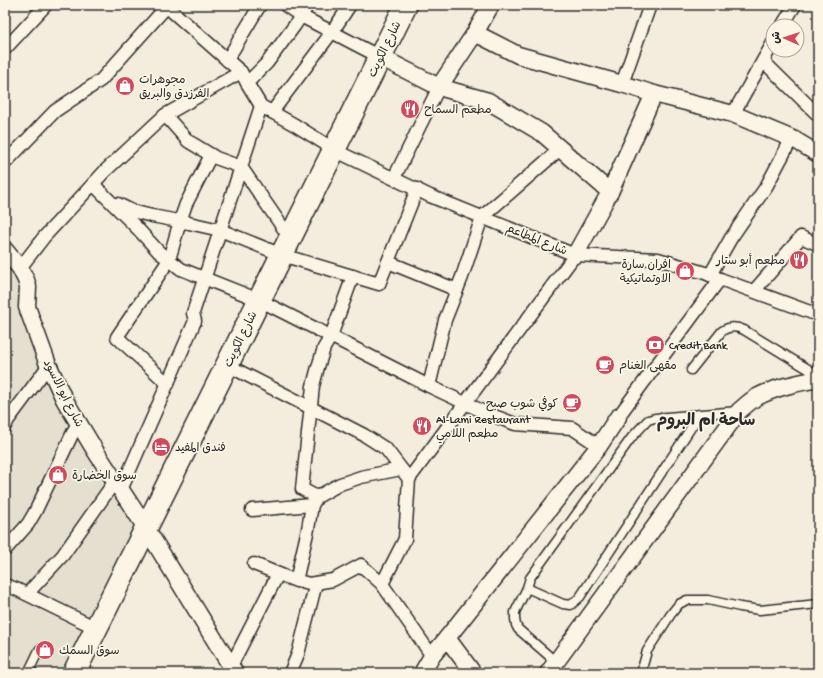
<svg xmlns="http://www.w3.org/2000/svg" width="823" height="678" font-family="'Gochi Hand','Playpen Sans Arabic',sans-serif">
	<rect width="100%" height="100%" fill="#f4edde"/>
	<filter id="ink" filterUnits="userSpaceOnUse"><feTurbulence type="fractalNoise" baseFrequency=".025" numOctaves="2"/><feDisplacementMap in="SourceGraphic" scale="8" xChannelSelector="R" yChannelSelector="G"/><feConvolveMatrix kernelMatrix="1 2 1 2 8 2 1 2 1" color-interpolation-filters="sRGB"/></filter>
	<g filter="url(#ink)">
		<path fill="#e5dfd0" d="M5 252 20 268 78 422 146 528 74 673H5Z"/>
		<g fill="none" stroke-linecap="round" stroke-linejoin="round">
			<g stroke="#2b2b2b" stroke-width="11">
				<g id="service">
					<path d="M691 370 722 331C729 326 736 326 744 330L818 375"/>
					<path d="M527 588 563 604 571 605 580 597 700 414"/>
					<path d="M556 662 518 629 516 625 515 619V612L527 588 530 578 632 437 648 420 655 418 738 411"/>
					<path d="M28 673 39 650"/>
					<path d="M642 673V669L647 651 671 614 679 604 687 600H708L740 607 760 610 818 604"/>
				</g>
			</g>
			<g stroke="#2b2b2b" stroke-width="15">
				<g id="pedestrian">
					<path d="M165 5 241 72 247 83 261 106 295 125 327 145 334 150 430 196 575 255 658 259 705 273 720 279 818 315"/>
					<path d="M285 5 301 16 380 57"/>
					<path d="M782 26 795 5"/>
					<path d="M5 49 46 5"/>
					<path d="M227 60 260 5"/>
					<path d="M763 61 818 115"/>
					<path d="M247 83 267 63 295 25 308 5"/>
					<path d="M622 84 650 5"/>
					<path d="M272 112 332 32 350 5"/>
					<path d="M733 114 773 43"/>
					<path d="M165 115 188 141 216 158 241 167 290 238"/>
					<path d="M5 163 55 111 101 80 168 5"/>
					<path d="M394 178 439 87"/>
					<path d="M93 184 137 228 159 252 181 269 259 300 429 386 484 412 515 424 572 428 599 446"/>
					<path d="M118 204 132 211 152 216 189 223 220 230 282 255 379 284 417 189"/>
					<path d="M388 262 457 290"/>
					<path d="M20 268 44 237 105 171 165 115 241 72"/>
					<path d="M710 275 731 238 766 187 792 138"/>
					<path d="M754 291 801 237 817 244 818 240"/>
					<path d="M227 365 364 435 386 449 409 479"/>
					<path d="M168 384 117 337 169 260 180 221 186 204 211 155"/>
					<path d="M429 386 445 320 462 277 482 217 560 149"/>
					<path d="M618 417 720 279"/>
					<path d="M5 426 8 420 49 365"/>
					<path d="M121 490 195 321 193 313 261 106"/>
					<path d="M317 497 302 489 313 386 318 367 324 348 331 336 353 276"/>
					<path d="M252 510 312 505"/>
					<path d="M5 550 28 524 35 512 78 422"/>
					<path d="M254 564 291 579 309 584 333 580 361 565 382 584 432 656"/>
					<path d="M296 581 308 529 312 505 317 497 340 484 361 477 401 469"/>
					<path d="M382 584 405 539 409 479 575 255"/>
					<path d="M5 585 16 589 96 628"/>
					<path d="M27 594 63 555 115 481"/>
					<path d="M231 666 278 574"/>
					<path d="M290 673 298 654 316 583"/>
				</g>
			</g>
			<g stroke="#2b2b2b" stroke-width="19">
				<g id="minor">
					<path d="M475 33 518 55 622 84 654 94 733 114 795 140 818 154"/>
					<path d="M380 57 439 87 488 101 542 133 610 192"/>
					<path d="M439 87 475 33 491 5"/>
					<path d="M5 250 20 268 26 280 28 287 27 307 47 362 64 399 96 452 146 528 235 673"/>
					<path d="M575 255 610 192 654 94"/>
					<path d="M447 638 473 673"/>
					<path d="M422 673 432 656 447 638 599 446 618 417"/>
					<path d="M548 673 739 411C745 406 751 400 757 397 776 387 797 383 818 379"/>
				</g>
			</g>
			<g stroke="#2b2b2b" stroke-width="25">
				<path id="secondary" d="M74 673 406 5"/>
			</g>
			<use href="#service" stroke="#fcf5e5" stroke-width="8"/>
			<use href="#pedestrian" stroke="#fcf5e5" stroke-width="12"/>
			<use href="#minor" stroke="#fcf5e5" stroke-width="16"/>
			<use href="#secondary" stroke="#fcf5e5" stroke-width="22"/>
		</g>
	</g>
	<defs>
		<g id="shop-disc" transform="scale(1)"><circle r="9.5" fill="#d1495b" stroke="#fcf5e5"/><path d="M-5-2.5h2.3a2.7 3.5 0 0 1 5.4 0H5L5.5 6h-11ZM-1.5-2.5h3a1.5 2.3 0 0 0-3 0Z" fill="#fff"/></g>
		<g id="restaurant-disc" transform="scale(1)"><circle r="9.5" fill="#d1495b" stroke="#fcf5e5"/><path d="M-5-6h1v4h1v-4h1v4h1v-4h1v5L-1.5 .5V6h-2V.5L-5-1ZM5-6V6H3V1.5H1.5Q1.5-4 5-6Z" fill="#fff"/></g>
		<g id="bank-disc" transform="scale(1)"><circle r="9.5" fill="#d1495b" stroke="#fcf5e5"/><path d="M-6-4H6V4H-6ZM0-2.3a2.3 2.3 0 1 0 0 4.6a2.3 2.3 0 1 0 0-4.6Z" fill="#fff"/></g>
		<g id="cafe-disc" transform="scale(1)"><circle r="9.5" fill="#d1495b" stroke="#fcf5e5"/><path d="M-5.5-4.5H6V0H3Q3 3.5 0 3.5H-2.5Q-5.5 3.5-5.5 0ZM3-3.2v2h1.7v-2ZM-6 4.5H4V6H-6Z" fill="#fff"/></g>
		<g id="hotel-disc" transform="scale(1)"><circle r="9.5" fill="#d1495b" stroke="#fcf5e5"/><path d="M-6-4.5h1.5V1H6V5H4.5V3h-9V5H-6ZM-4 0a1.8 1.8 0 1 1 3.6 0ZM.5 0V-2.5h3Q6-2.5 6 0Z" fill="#fff"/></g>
	</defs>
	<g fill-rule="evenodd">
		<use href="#shop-disc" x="125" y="86"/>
		<use href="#restaurant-disc" x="410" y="109"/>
		<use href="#restaurant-disc" x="799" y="260"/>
		<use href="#shop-disc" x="685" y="271"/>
		<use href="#bank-disc" x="655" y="345"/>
		<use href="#cafe-disc" x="605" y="365"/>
		<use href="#cafe-disc" x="572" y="403"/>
		<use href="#restaurant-disc" x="422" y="426"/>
		<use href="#hotel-disc" x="161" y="447"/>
		<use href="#shop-disc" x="58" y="475"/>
		<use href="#shop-disc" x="45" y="650"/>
	</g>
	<g text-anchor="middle" stroke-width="3.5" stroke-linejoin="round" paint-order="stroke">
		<g font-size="12" fill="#2b2b2b" stroke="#fcf5e5">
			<text transform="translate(384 49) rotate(-64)" y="4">شارع الكويت</text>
			<text transform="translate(537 239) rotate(22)" y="4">شارع المطاعم</text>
			<text transform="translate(240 339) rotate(-64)" y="4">شارع الكويت</text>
			<text transform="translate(64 393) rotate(63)" y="4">شارع ابو الاسود</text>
		</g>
		<g font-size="12" fill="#2b2b2b" stroke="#fcf5e5" text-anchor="start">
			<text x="139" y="83">مجوهرات<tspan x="139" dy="14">الفرزدق والبريق</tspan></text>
			<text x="424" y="113">مطعم السماح</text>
			<text x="785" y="264" text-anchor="end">مطعم أبو ستار</text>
			<text x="671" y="268" text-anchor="end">افران سارة<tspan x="671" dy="14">الاوتماتيكية</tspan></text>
			<text x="669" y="349">Credit Bank</text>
			<text x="619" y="369">مقهى الغنام</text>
			<text x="558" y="407" text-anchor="end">كوفي شوب صبح</text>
			<text x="436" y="423">Al-Lami Restaurant<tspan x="436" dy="14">مطعم اللامي</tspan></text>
			<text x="175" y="451">فندق المفيد</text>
			<text x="72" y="479">سوق الخضارة</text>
			<text x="59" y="654">سوق السمك</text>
		</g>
		<g font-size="16" font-weight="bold" fill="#2b2b2b" stroke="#fcf5e5">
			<text x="706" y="425">ساحة ام البروم</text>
		</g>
	</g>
	<rect width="823" height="678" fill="none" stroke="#fcf5e5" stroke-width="20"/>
	<rect x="10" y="10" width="803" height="658" fill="none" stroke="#2b2b2b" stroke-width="1.5" filter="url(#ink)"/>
	<g transform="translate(785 38) rotate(273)"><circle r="19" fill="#fcf5e5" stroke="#a8a49b"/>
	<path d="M0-3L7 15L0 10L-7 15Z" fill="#d1495b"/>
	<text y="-6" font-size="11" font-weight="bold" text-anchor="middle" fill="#2b2b2b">ش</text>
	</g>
</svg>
